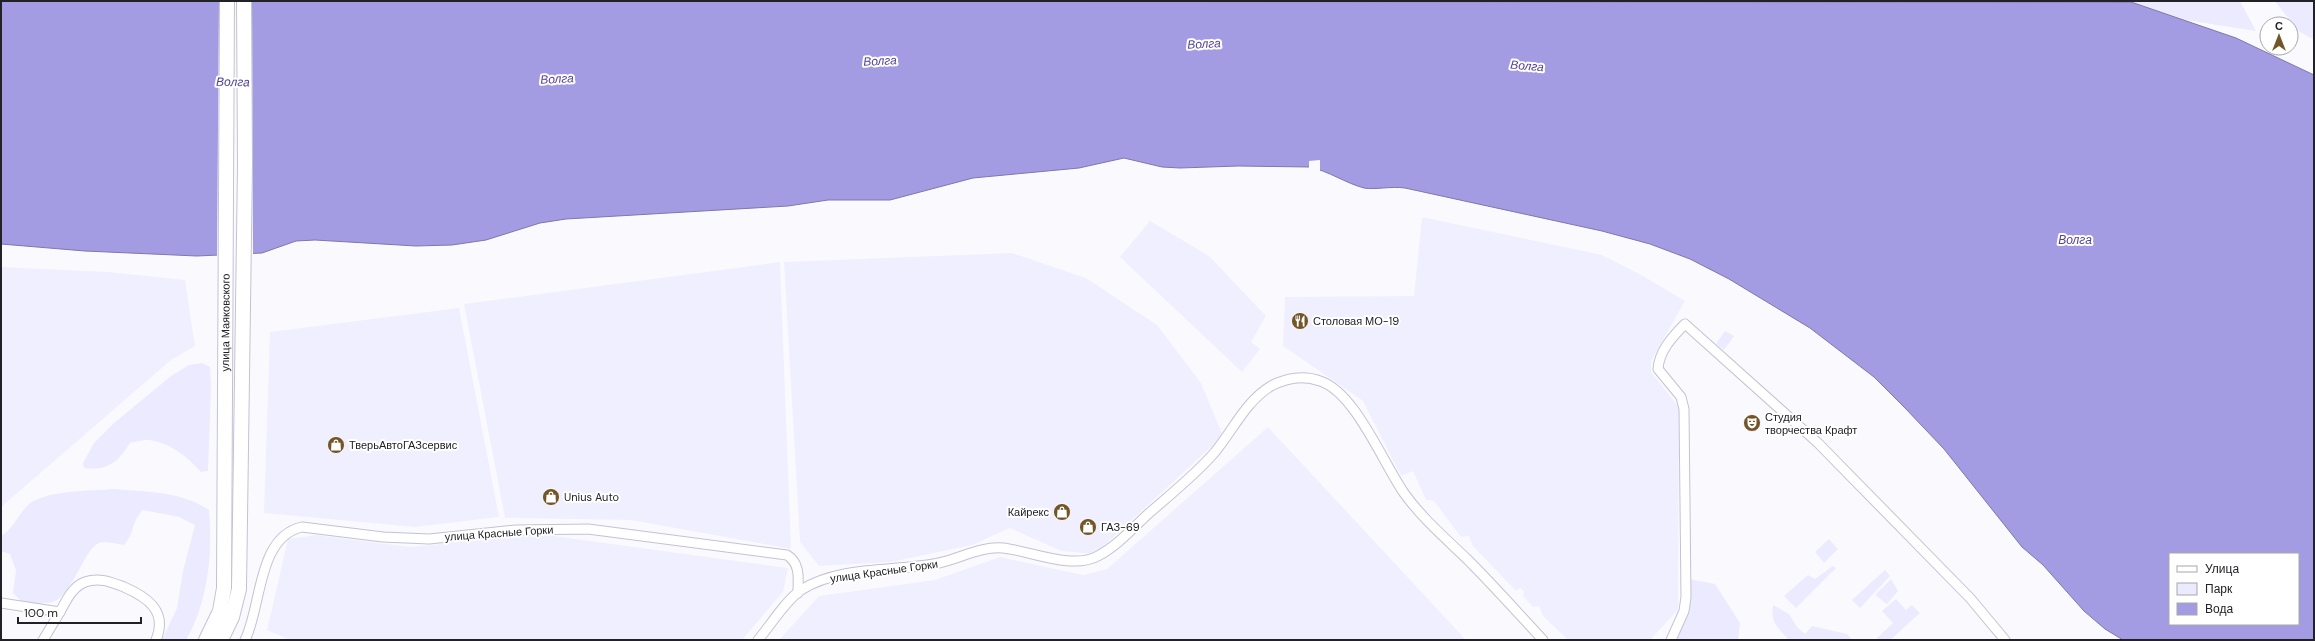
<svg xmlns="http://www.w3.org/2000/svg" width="2315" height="641" font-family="'DM Sans',sans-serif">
	<rect width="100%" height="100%" fill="#fafafe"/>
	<g fill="#f0efff">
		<path d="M1422 217 1602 255 1643 276 1685 301 1651 361V372L1679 407V412L1678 610 1650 640H1568L1543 616 1539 606 1533 607 1523 596 1524 591 1520 588 1516 591 1473 546 1469 536 1461 537 1434 501 1426 500 1413 471 1401 476 1363 401 1283 346 1285 297 1414 296Z"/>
		<path d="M1150 221 1209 256 1266 316 1251 342 1260 349 1242 372 1120 257Z"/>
		<path d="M1012 253 1086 278 1157 325 1201 383 1223 436 1095 554 1061 551 1010 528 972 545 891 562 819 566 800 542 784 262Z"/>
		<path d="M780 262 791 549 631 520 505 518 464 304Z"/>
		<path d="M1 267 109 272 185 280 195 346 171 360 1 507Z"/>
		<path d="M459 308 499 517 415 527 264 513 270 332Z"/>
		<path d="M1268 427 1466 640H779L819 596 935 580 1000 557 1083 575 1107 569Z"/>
		<path d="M539 534 788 568 783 592 742 640H290L267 630 288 539 316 535 411 547Z"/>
	</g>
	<g fill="#ebeaff">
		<path d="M2127 1H2238L2241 3 2256 31 2186 20Z"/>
		<path d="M2275 1H2314V40L2297 30Z"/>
		<path d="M1725 331 1734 336 1724 350 1716 344Z"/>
		<path d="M202 363 210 367 211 386 208 471 201 472C188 457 169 442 148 440 143 440 135 442 130 443 118 462 108 471 84 468L83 463 94 443 113 424 171 376 189 365Z"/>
		<path d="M114 489C146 492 181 491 209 510 213 553 208 602 186 640H162L177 608 183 571 195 525 179 517 143 510C131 522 135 533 124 545 117 544 105 541 99 543 86 547 74 589 57 600 47 605 34 603 23 603L13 593 16 570 10 554 1 551V536C13 529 18 515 27 506 42 490 92 491 114 489Z"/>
		<path d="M1829 539 1838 549 1824 563 1815 552Z"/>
		<path d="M1833 566 1836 568 1796 608 1784 596 1808 575 1815 579Z"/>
		<path d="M1885 570 1890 576 1860 608 1852 600Z"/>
		<path d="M1689 579 1715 584 1740 623 1738 640H1673Z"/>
		<path d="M1891 579 1898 591 1887 604 1875 595Z"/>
		<path d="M1896 599 1906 610 1912 605 1920 613 1890 640H1875L1893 623 1882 611Z"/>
		<path d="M1773 605 1789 614 1797 627 1805 634 1812 626 1847 634 1852 640H1789C1778 628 1770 622 1773 605Z"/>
	</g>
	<path fill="#a49ce2" stroke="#7d77aa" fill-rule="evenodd" d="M1 1 2131 2 2236 38 2314 75V640H2123L2105 629 2084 611 2043 565 2022 547 1944 449 1905 408 1874 377 1810 328 1729 279 1690 259 1650 244 1602 231 1405 188C1391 186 1375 190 1364 188 1345 183 1329 171 1309 167L1238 166 1180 168 1162 167 1124 158 1079 168 973 178 890 200H828L788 206 566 219 540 223 486 240 452 245 416 246 315 240 296 241 262 253 197 256 85 251 1 244ZM2170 554H2298V624H2170Z"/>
	<g fill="#fafafe">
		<path d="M219 1H252L253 255 217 257Z"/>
		<path d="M1320 160V172L1309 169V161Z"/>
	</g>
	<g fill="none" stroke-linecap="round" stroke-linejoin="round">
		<g stroke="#c3c2d4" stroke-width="11">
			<g id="street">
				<path d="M1 603 60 612C66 601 72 587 85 582 99 577 111 582 124 587 147 597 168 611 156 640"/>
				<path d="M43 640 60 612"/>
				<path d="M245 640C262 606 257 537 302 527L383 537 429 539 516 530 588 529 787 555C801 564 798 579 798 593"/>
				<path d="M758 640C770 626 786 600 801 590 841 565 895 572 939 563 961 558 981 546 1003 548 1031 551 1072 570 1098 556 1117 546 1133 528 1148 514 1171 494 1195 475 1215 452 1233 430 1246 401 1271 386 1286 378 1304 375 1320 381 1355 392 1383 463 1404 493 1421 517 1445 538 1467 559 1493 585 1518 613 1543 640"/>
				<path d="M1671 640 1684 611 1686 597 1684 409 1681 397 1658 369C1659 351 1673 336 1685 324L1818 443 1970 598 2005 640"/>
			</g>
		</g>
		<g stroke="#c3c2d4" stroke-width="16">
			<g id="primary">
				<path id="s1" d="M206 640 220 611 224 588 227 1"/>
				<path d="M221 640 232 617 239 589 245 165 244 1"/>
			</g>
		</g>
		<use href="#street" stroke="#fff" stroke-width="9"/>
		<use href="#primary" stroke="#fff" stroke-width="14"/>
	</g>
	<defs>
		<g id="restaurant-disc" transform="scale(0.9)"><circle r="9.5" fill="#725629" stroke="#fff"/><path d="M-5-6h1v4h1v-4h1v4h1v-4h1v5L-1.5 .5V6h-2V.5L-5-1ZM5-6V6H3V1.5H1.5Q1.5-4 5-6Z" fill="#fff"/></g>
		<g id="theatre-disc" transform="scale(0.9)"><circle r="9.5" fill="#725629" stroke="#fff"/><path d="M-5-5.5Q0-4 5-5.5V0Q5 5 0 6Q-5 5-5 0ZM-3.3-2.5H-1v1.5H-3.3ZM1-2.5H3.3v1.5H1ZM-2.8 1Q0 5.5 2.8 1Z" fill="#fff"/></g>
		<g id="shop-disc" transform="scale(0.9)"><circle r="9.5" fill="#725629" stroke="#fff"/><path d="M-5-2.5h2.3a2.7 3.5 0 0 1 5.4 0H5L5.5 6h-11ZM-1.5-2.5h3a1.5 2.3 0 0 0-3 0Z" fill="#fff"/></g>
	</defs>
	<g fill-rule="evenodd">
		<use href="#restaurant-disc" x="1300" y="321"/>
		<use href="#theatre-disc" x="1752" y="423"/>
		<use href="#shop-disc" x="336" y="445"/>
		<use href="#shop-disc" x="551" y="497"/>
		<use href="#shop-disc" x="1062" y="512"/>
		<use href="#shop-disc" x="1088" y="527"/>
	</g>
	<g text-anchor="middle" stroke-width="4" stroke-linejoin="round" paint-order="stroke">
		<g font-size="11" fill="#222128" stroke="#fff" text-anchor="start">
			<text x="1313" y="325">Столовая МО-19</text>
			<text x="1765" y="421">Студия<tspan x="1765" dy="13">творчества Крафт</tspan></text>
			<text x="349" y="449">ТверьАвтоГАЗсервис</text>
			<text x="564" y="501">Unius Auto</text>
			<text x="1049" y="516" text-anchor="end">Кайрекс</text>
			<text x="1101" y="531">ГАЗ-69</text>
		</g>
		<g font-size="11" fill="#222128" stroke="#fff">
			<text dy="4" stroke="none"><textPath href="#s1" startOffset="321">улица Маяковского</textPath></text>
			<text transform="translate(499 533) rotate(-4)" y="4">улица Красные Горки</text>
			<text transform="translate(884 571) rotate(-8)" y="4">улица Красные Горки</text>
		</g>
		<g font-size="12" font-style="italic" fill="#524295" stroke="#fff">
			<text transform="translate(1204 44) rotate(-3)" y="4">Волга</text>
			<text transform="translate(880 61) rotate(-3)" y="4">Волга</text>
			<text transform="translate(1527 66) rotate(5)" y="4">Волга</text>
			<text transform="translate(557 79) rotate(-3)" y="4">Волга</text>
			<text transform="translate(233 82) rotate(1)" y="4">Волга</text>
			<text x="2075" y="244">Волга</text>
		</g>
	</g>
	<rect width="2315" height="641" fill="none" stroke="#222128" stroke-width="4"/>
	<rect x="2169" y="553" width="130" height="72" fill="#ffffff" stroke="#a7a6a9"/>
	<rect x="2177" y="566" width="20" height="6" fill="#ffffff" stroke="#a7a6a9"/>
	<text x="2205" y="573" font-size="12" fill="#222128">Улица</text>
	<rect x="2177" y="583" width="20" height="12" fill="#ebeaff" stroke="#a7a6a9"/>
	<text x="2205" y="593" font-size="12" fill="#222128">Парк</text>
	<rect x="2177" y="603" width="20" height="12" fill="#a49ce2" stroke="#a7a6a9"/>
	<text x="2205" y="613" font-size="12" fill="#222128">Вода</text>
	<g transform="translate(2279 36)"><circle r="19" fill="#ffffff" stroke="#a7a6a9"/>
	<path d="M0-3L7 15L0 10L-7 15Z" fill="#725629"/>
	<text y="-6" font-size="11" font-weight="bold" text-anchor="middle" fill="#222128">С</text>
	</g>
	<path d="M18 617v6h123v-6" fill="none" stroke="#222128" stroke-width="2"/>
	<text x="24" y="617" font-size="12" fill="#222128" stroke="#ffffff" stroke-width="3" paint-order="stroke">100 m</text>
</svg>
